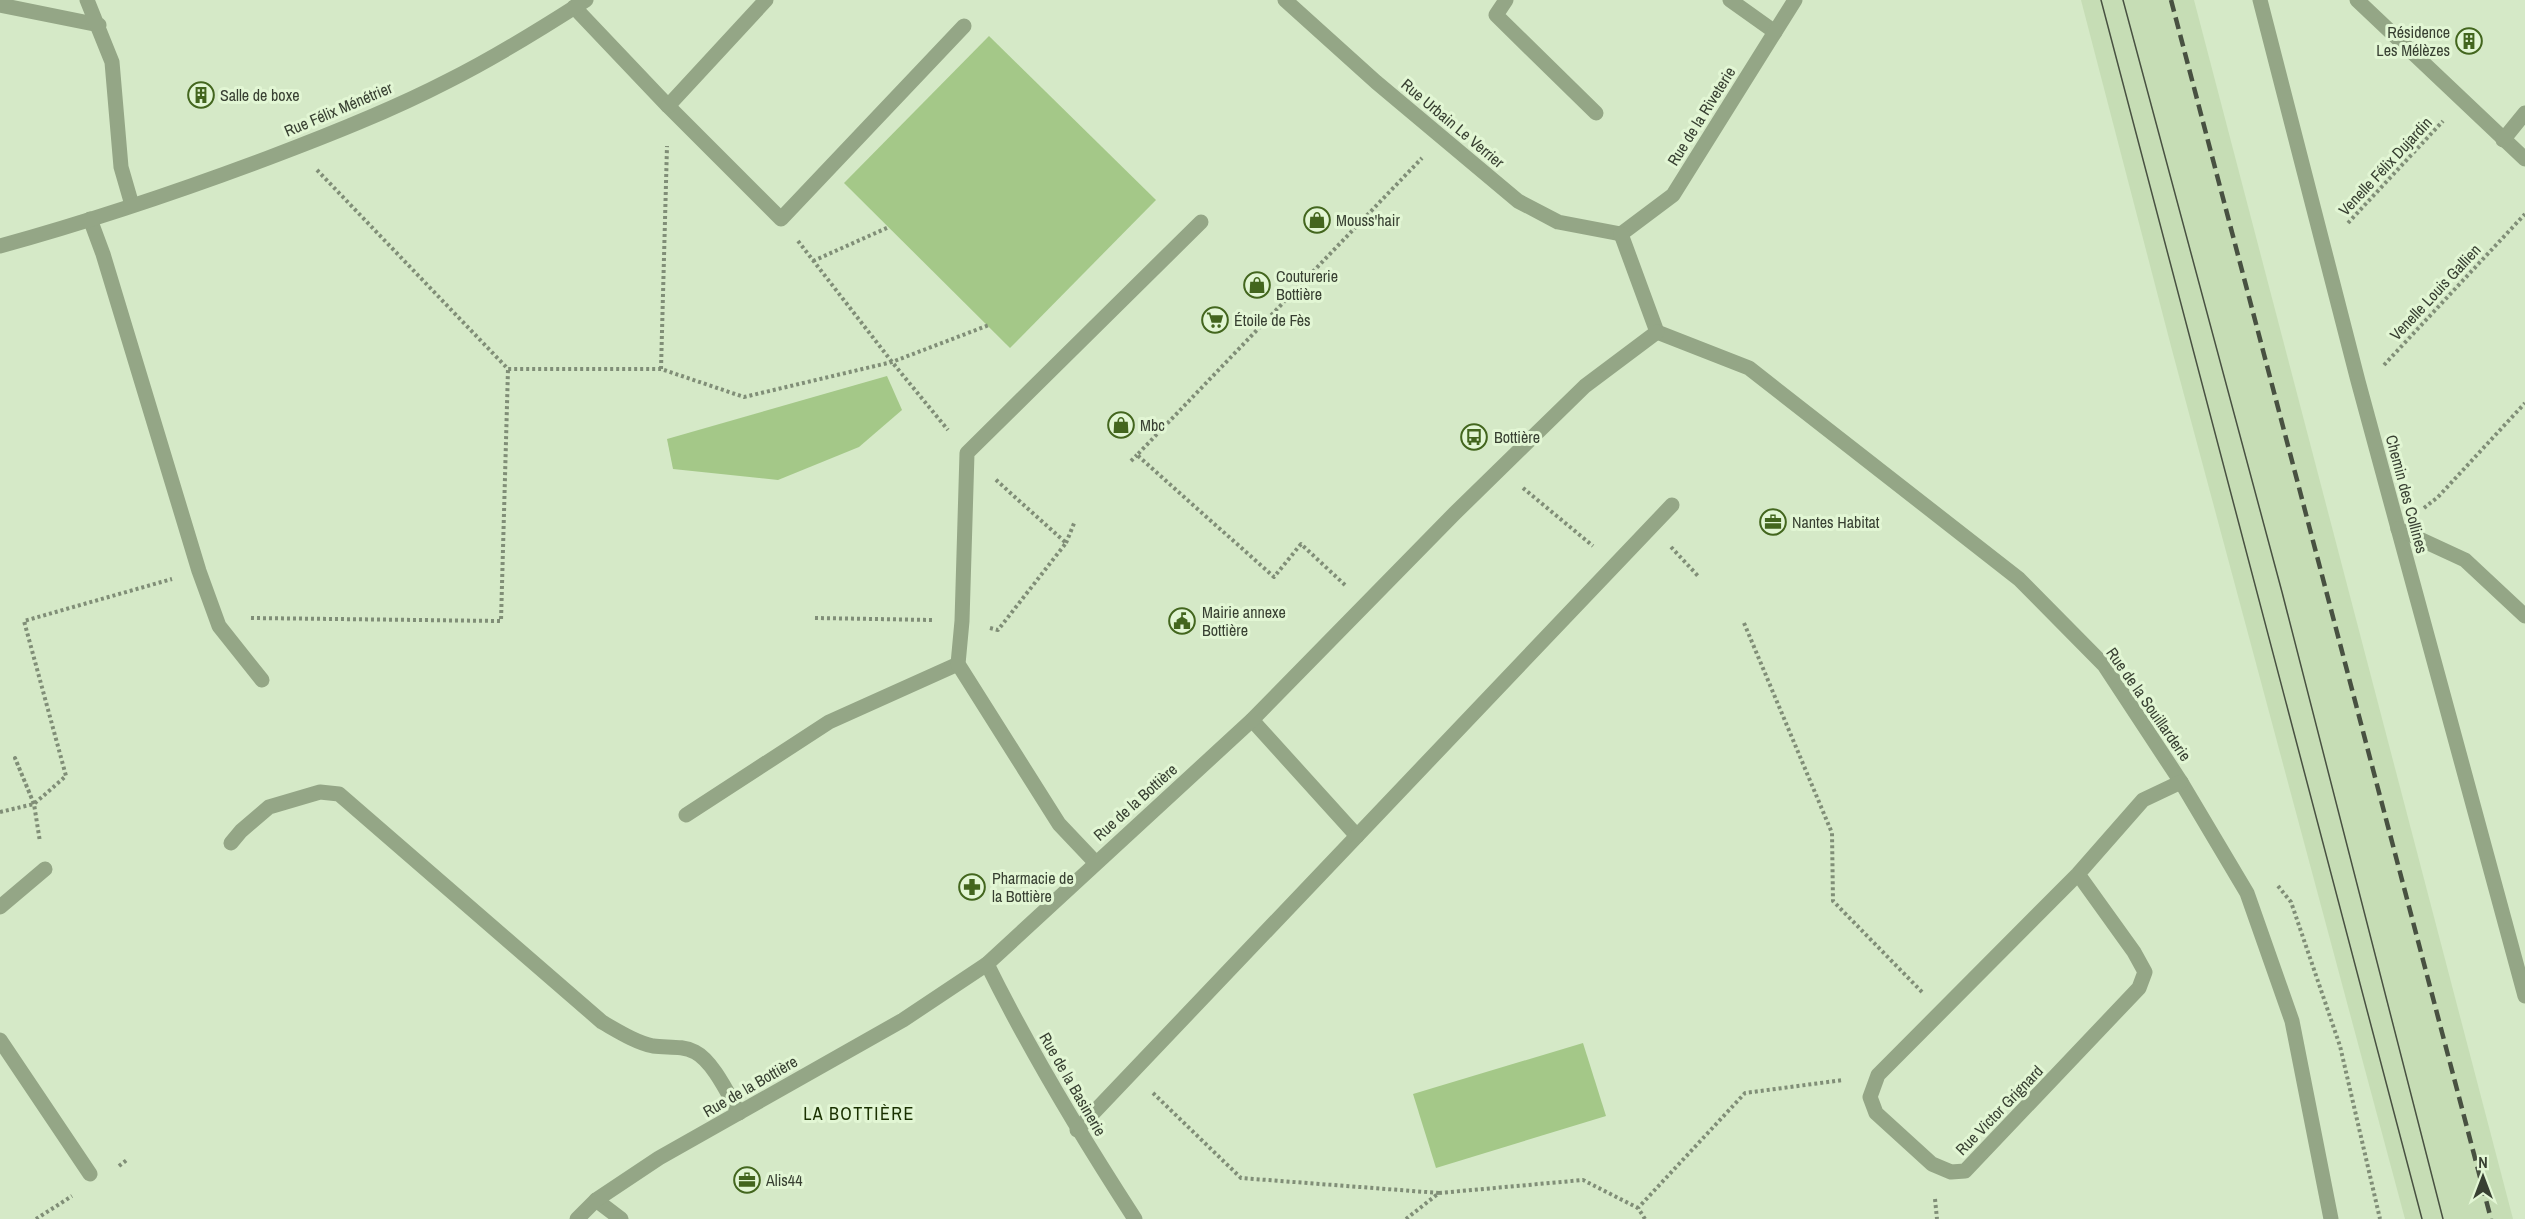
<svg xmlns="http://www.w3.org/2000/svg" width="2525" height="1219" font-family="'Archivo Narrow',sans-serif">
	<rect width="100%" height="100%" fill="#d5e9c7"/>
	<path fill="#c6ddb5" d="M2081 0H2194L2513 1219H2405L2172 350Z"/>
	<g fill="#a4c888">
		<path d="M989 36 1156 200 1010 348 844 183Z"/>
		<path d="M887 376 902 410 859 447 778 480 673 469 667 439Z"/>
		<path d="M1583 1043 1606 1116 1436 1168 1413 1094Z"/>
	</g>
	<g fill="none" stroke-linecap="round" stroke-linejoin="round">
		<g stroke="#808e77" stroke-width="4" stroke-dasharray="3 3" stroke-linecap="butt">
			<path d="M317 170 508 369H661L744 397 892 362 989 325"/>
			<path d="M2348 223 2443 121"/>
			<path d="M798 241 892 362 948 430"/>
			<path d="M813 261 889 227"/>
			<path d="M2384 365 2525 214"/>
			<path d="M661 369 667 146"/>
			<path d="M1131 461 1137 455"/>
			<path d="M1523 488 1593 546"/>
			<path d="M2424 508 2438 497 2525 403"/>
			<path d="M1066 543 1075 521"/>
			<path d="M1671 547 1699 577"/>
			<path d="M1345 585 1301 544 1274 577 1137 455 1422 158"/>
			<path d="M251 618 501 621 508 369"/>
			<path d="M815 618 933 620"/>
			<path d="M1744 623 1832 833 1833 901 1922 992"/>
			<path d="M990 628 998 630 1066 543 995 479"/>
			<path d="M34 804 15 758 34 804 40 842"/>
			<path d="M0 812 34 804 66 776 24 621 172 579"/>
			<path d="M2278 886 2291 902 2340 1046 2380 1219"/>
			<path d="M1153 1093 1241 1178 1439 1193"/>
			<path d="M119 1166 128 1159"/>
			<path d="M1935 1199 1937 1219"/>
			<path d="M36 1219 72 1196"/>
			<path d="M1406 1219 1439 1193 1583 1180 1638 1208"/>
			<path d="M1645 1219 1638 1208 1745 1093 1843 1080"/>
		</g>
		<g stroke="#94a686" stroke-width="15">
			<path d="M1506 0 1496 15 1596 113"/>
			<path d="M1730 0 1775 32"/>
			<path d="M0 5 99 25"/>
			<path d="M574 7 668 106 781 219 964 26"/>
			<path d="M668 106 766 0"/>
			<path d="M1252 720 1357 836"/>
			<path d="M686 815 829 722 958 664"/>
			<path d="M231 843 241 831 269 807 320 792 339 794 602 1022C618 1031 635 1042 653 1046 668 1048 681 1045 695 1052 713 1061 729 1096 739 1113"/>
			<path d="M1095 862 1059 824 958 664 962 621 967 453 1201 222"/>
			<path d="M0 907 45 869"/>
			<path d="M0 1040 90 1174"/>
			<path d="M1077 1130 1672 505"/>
		</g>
		<g stroke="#94a686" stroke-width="15">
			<path d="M87 0 112 62 121 167 132 205"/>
			<path d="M1285 0 1376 82 1518 201 1558 222 1621 234"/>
			<path d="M2260 0 2358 381 2525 996"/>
			<path d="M2357 0 2525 159"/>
			<path d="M2503 140 2525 113"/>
			<path d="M90 219 103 254 199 571 219 626 262 680"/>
			<path d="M1621 234 1673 195 1795 0"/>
			<path d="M1621 234 1657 332"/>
			<path d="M0 246C91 221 180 191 268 158 329 135 390 111 448 81 496 57 541 29 586 0"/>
			<path d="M1657 332 1749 368 2019 579 2104 665 2181 782 2247 893 2292 1021 2331 1219"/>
			<path d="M2398 529 2465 560 2525 616"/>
			<path d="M2078 874 2134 952 2145 972 2139 988 1965 1171 1951 1172 1932 1164 1876 1113 1870 1097 1878 1075 2078 874 2143 800 2181 782"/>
			<path d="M987 964C1031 1053 1081 1136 1135 1219"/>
			<path d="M596 1200 621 1219"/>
			<path d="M577 1219 596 1200 659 1158 903 1020 987 964 1252 720 1455 513 1585 386 1657 332"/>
		</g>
		<g stroke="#485141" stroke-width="1.5">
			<path d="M2101 0 2422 1219"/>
			<path d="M2123 0 2282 592 2443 1219"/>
		</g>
		<path stroke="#485141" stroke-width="4.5" stroke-dasharray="12 6" stroke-linecap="butt" d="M2171 0 2491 1219"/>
	</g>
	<defs>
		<g id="building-ring" transform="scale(1.35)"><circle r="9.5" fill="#e2f6d4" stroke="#43661e" stroke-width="1.5"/><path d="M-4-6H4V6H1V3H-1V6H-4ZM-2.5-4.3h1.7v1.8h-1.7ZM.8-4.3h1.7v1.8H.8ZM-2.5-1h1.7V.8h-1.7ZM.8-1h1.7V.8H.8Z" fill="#43661e"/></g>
		<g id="shop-ring" transform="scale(1.35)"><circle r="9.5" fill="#e2f6d4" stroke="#43661e" stroke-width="1.5"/><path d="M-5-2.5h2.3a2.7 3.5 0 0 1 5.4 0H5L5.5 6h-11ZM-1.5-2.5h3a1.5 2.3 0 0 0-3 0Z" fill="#43661e"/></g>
		<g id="supermarket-ring" transform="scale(1.35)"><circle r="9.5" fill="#e2f6d4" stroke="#43661e" stroke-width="1.5"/><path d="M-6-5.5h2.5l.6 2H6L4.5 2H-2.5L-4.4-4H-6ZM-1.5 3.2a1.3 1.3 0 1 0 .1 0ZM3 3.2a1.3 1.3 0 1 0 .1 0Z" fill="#43661e"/></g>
		<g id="bus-ring" transform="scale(1.35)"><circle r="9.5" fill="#e2f6d4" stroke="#43661e" stroke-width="1.5"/><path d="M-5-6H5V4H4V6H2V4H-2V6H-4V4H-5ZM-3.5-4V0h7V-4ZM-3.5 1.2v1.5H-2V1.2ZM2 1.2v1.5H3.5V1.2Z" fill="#43661e"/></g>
		<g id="office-ring" transform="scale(1.35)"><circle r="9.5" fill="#e2f6d4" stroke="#43661e" stroke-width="1.5"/><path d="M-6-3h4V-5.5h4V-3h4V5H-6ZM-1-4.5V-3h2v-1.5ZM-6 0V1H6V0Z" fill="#43661e"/></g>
		<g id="civic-ring" transform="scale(1.35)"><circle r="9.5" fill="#e2f6d4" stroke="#43661e" stroke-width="1.5"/><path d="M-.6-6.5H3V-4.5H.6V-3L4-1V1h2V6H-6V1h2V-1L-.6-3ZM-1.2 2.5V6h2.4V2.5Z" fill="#43661e"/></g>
		<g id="pharmacy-ring" transform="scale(1.35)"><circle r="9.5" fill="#e2f6d4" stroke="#43661e" stroke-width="1.5"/><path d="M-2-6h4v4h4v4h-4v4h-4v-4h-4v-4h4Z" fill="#43661e"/></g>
	</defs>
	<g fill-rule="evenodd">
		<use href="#building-ring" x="2469" y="41"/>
		<use href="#building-ring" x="201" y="95"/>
		<use href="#shop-ring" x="1317" y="220"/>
		<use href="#shop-ring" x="1257" y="285"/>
		<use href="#supermarket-ring" x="1215" y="320"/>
		<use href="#shop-ring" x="1121" y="425"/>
		<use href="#bus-ring" x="1474" y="437"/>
		<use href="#office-ring" x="1773" y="522"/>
		<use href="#civic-ring" x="1182" y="621"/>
		<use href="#pharmacy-ring" x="972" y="887"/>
		<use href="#office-ring" x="747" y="1180"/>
	</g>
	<g text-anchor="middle" stroke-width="6" stroke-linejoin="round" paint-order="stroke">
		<g font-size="16" fill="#384032" stroke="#e2f6d4" text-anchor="start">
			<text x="2450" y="38" text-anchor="end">Résidence<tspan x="2450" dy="18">Les Mélèzes</tspan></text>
			<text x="220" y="101">Salle de boxe</text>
			<text x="1336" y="226">Mouss'hair</text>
			<text x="1276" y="282">Couturerie<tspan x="1276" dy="18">Bottière</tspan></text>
			<text x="1234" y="326">Étoile de Fès</text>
			<text x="1140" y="431">Mbc</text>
			<text x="1494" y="443">Bottière</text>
			<text x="1792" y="528">Nantes Habitat</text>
			<text x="1202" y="618">Mairie annexe<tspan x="1202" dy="18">Bottière</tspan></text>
			<text x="992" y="884">Pharmacie de<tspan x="992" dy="18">la Bottière</tspan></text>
			<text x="766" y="1186">Alis44</text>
		</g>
		<g font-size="16" fill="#384032" stroke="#e2f6d4">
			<text transform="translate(338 109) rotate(-23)" y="6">Rue Félix Ménétrier</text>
			<text transform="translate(1701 116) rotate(-58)" y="6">Rue de la Riveterie</text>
			<text transform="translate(1453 123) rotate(40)" y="6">Rue Urbain Le Verrier</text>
			<text transform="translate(2385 166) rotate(-47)" y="6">Venelle Félix Dujardin</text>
			<text transform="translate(2435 292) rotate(-47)" y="6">Venelle Louis Gallien</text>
			<text transform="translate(2407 494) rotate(75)" y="6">Chemin des Collines</text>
			<text transform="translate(2149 704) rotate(55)" y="6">Rue de la Souillarderie</text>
			<text transform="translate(1135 802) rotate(-42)" y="6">Rue de la Bottière</text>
			<text transform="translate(1073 1084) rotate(60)" y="6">Rue de la Basinerie</text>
			<text transform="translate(750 1086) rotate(-30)" y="6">Rue de la Bottière</text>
			<text transform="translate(1999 1110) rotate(-46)" y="6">Rue Victor Grignard</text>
		</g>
		<g font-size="18" letter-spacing="1.5" fill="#1a3100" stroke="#e2f6d4">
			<text x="859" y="1120">LA BOTTIÈRE</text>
		</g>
	</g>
	<g transform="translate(2483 1177)" stroke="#e2f6d4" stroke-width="4.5" paint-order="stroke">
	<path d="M0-4.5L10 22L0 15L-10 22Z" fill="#384032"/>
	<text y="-9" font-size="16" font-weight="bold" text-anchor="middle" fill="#384032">N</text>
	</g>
</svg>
